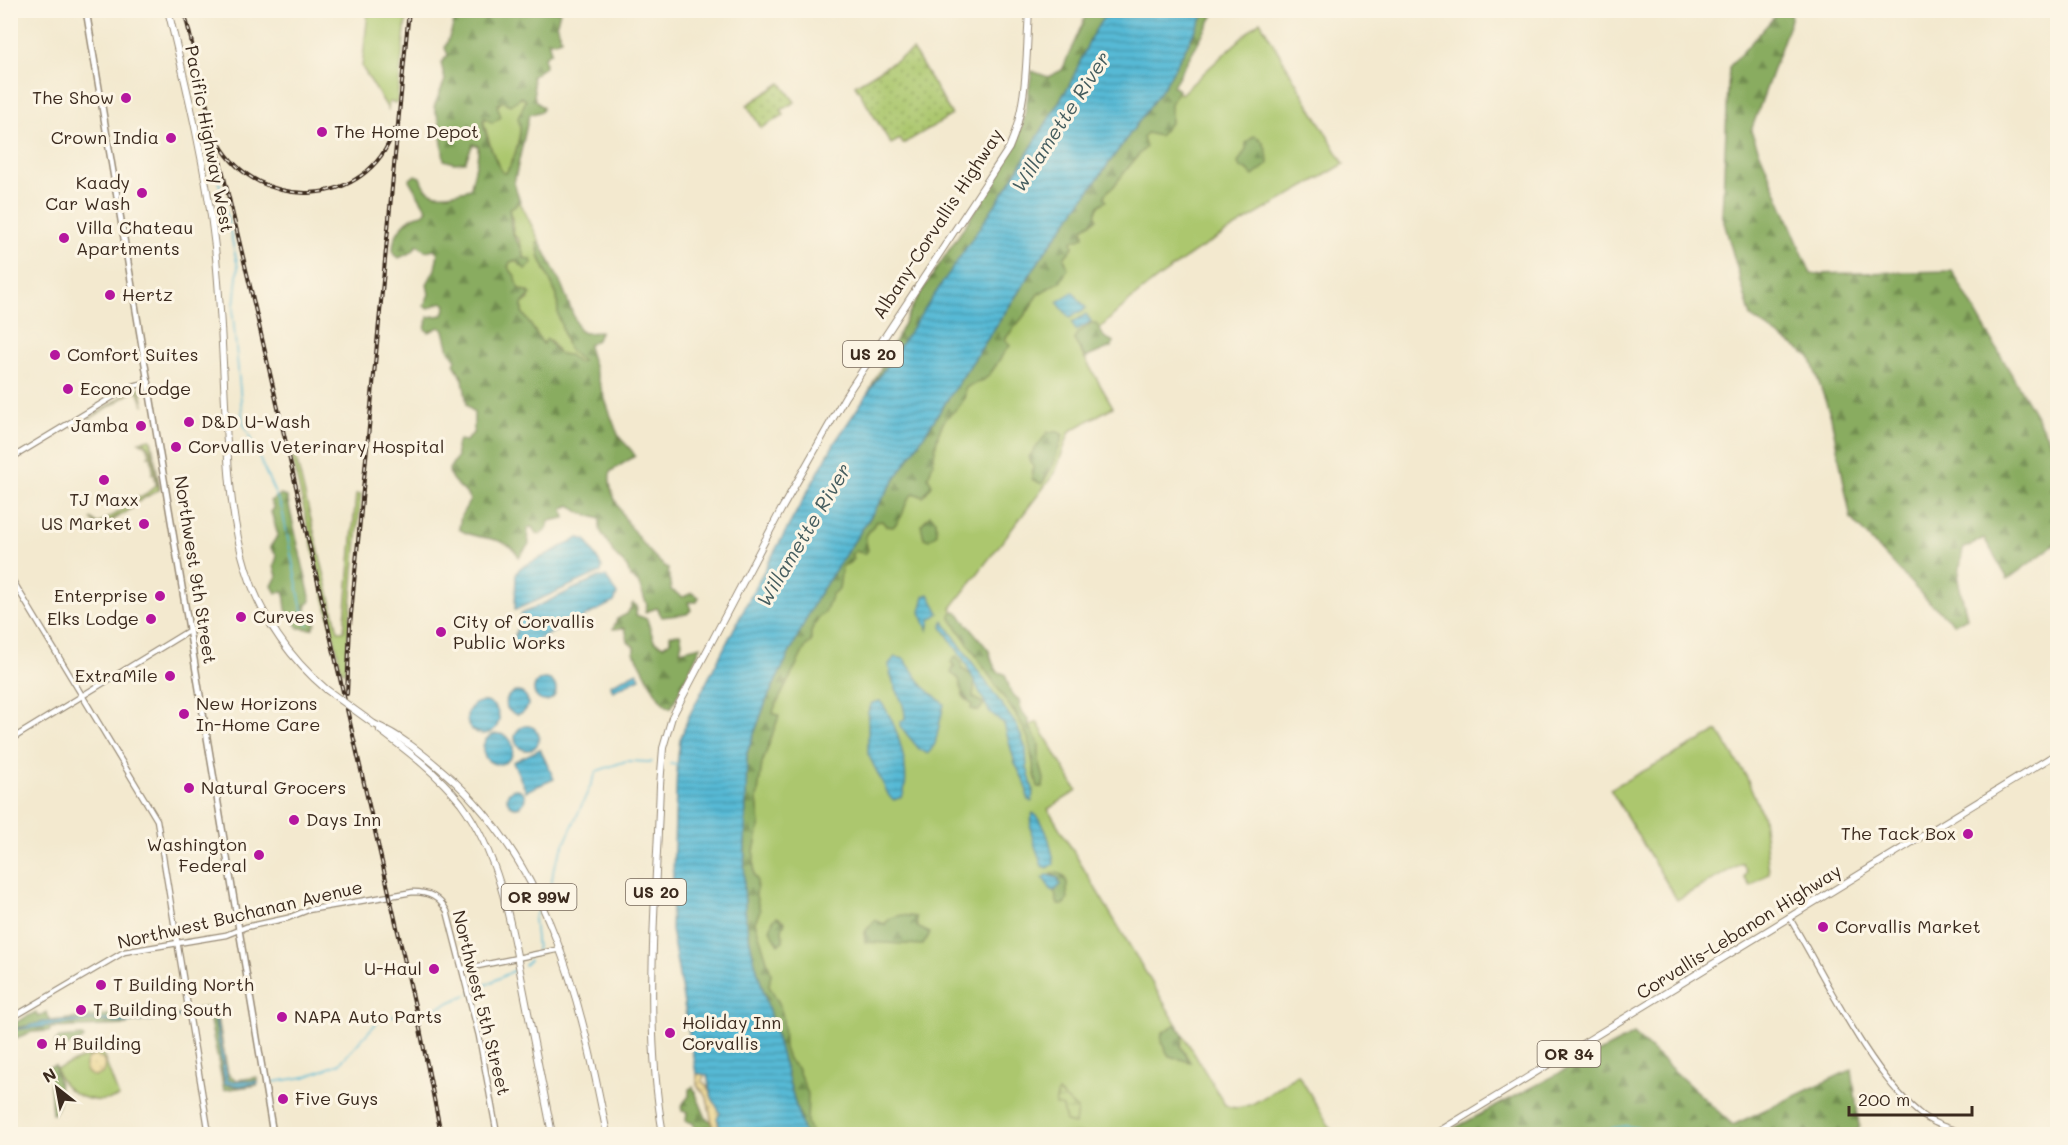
<svg xmlns="http://www.w3.org/2000/svg" width="2068" height="1145" font-family="Mali,sans-serif">
	<defs>
		<pattern id="forest-firs" width="22" height="20" patternUnits="userSpaceOnUse" patternTransform="scale(1.5)"><rect width="22" height="20" fill="#89ac61"/><path d="M5 1l3.5 6h-7zM16 11l3.5 6h-7z" fill="#718c4f"/></pattern>
		<pattern id="wetland-marsh" width="20" height="14" patternUnits="userSpaceOnUse" patternTransform="scale(1.5)"><rect width="20" height="14" fill="#acc76e"/><path d="M1 5h8M5 5V1M11 12h8M15 12V8" fill="none" stroke="#8da25a"/></pattern>
		<pattern id="sand-dots" width="8" height="8" patternUnits="userSpaceOnUse" patternTransform="scale(1.5)"><rect width="8" height="8" fill="#eeda9e"/><path d="M2 2h.1M6 6h.1" fill="none" stroke="#cdbb88" stroke-width="1.8" stroke-linecap="round"/></pattern>
		<pattern id="garden-dots" width="8" height="8" patternUnits="userSpaceOnUse" patternTransform="scale(1.5)"><rect width="8" height="8" fill="#acc76e"/><path d="M2 2h.1M6 6h.1" fill="none" stroke="#8da25a" stroke-width="1.8" stroke-linecap="round"/></pattern>
		<pattern id="water-rules" width="6" height="5" patternUnits="userSpaceOnUse" patternTransform="scale(1.5)"><rect width="6" height="5" fill="#56b9d5"/><path d="M0 2.5h6" fill="none" stroke="#4897ac"/></pattern>
	</defs>
	<rect width="100%" height="100%" fill="#fcf5e5"/>
	<filter id="ink" filterUnits="userSpaceOnUse"><feTurbulence type="fractalNoise" baseFrequency=".0167" numOctaves="2"/><feDisplacementMap in="SourceGraphic" scale="12" xChannelSelector="R" yChannelSelector="G"/><feConvolveMatrix kernelMatrix="1 2 1 2 8 2 1 2 1" color-interpolation-filters="sRGB"/></filter>
	<filter id="wash" filterUnits="userSpaceOnUse"><feTurbulence type="fractalNoise" baseFrequency=".008" numOctaves="4" result="noise"/><feDisplacementMap in="SourceGraphic" scale="24" xChannelSelector="R" yChannelSelector="G"/><feGaussianBlur stdDeviation="1.35" result="paint"/><feColorMatrix in="noise" values="0 0 0 0 0 0 0 0 0 0 0 0 0 0 0 0 0 1.4 0 .05"/><feComposite in="paint" operator="in"/></filter>
	<g filter="url(#wash)">
		<rect width="100%" height="100%" fill="#f3e9cf"/>
		<g fill="#acc76e" stroke="#747846" stroke-width="1.5">
			<path d="M364 11H407L397 103 389 102 388 109 362 67 368 13Z"/>
			<path d="M1260 21 1344 164C1251 219 1151 267 1080 350L1113 407 1070 431 1055 473 951 608 1028 727 1037 722 1077 791 1048 809 1225 1105C1246 1117 1279 1086 1298 1074L1334 1134H804L744 888 767 699 816 599 1168 81 1181 94Z"/>
			<path d="M525 98 524 108 519 120 522 125 514 159 506 174 503 173 493 155 483 120 501 117 496 107 503 101Z"/>
			<path d="M520 202 540 242 537 243 540 258 557 296 559 316 568 349 582 358 580 363 567 355 559 354 550 340 543 344 522 312V304L529 299V292L519 289 515 276 508 267 510 262 518 260 521 265 525 259 519 240 513 234 512 218 509 211 511 206Z"/>
			<path d="M141 387 139 391H141L144 406 138 391H134L89 419 133 389Z"/>
			<path d="M151 439 160 487 159 491 151 441 152 453 143 440Z"/>
			<path d="M292 458H296L338 631H344L356 494H361L345 672H342Z"/>
			<path d="M128 506 129 509 134 507 101 528H99L120 515 98 527 91 519 98 524Z"/>
			<path d="M1718 731 1746 776 1763 817 1769 873 1751 886 1744 878 1747 872 1742 863 1677 900 1610 789Z"/>
			<path d="M99 1052 103 1055 119 1097C94 1106 64 1096 56 1069Z"/>
		</g>
		<g fill="url(#forest-firs)" stroke="#626b40" stroke-width="1.5" fill-rule="evenodd">
			<path d="M456 10 560 11 557 23 561 39 555 42 548 40 551 52 544 57 545 67 532 76 535 100 543 108 542 111 529 115 514 183 520 202 509 209C511 217 510 224 512 232 515 242 524 246 523 258L531 259 532 264 525 269 515 260 510 262 508 267 515 276 519 289 531 294 522 304V312L543 344 547 339 559 354 569 355 577 362 582 361 568 349 558 314 557 296 540 258 537 243 540 242 562 286 579 330 584 333 600 332 597 340 588 345C588 350 615 431 620 438 625 444 631 448 635 456L611 471C602 496 648 555 668 569L671 590 683 597 692 593 699 597 697 602H688L691 610 687 614 662 617 657 608 645 612 647 605 638 582 631 578 627 567 615 555 600 530V519L579 512 570 505 563 509 565 518 549 521 547 529 541 534 536 533 532 527 527 528 529 544 519 557C507 533 476 542 459 529L461 516 470 500C465 487 449 484 449 469L457 457 456 447 459 440 466 441 474 432V413L467 405 463 379 454 364 456 359 449 351 444 330 439 327 429 332 425 329 428 317 443 315 446 305 442 302 429 308 424 306 429 294 427 284 435 269 438 253 434 249 426 251 417 245 412 252 399 258 394 255C389 237 407 216 423 214L427 210 409 180 415 175 420 177C425 197 442 196 458 192 464 189 466 193 471 187 473 173 479 161 478 146L473 144 465 162 454 163 444 160 439 120 434 107 445 80 441 63 448 55 445 48C450 35 455 24 456 10ZM522 97 526 100 518 118C524 133 515 158 506 173H503C497 166 483 130 483 120L485 118 492 123 501 117 497 105 503 101 510 105Z"/>
			<path d="M1088 11H1108L1091 37 1070 84 1009 184 862 405 916 300 992 185 1023 125 1032 71 1048 77 1062 70Z"/>
			<path d="M1206 11H1216L1173 86 1178 90 1171 104V122L1159 136 1147 133 1143 138 1146 147C1134 159 1124 173 1114 186 1110 190 1107 190 1104 197L1106 201C1099 204 1093 212 1097 219L1083 228 1084 237 1072 241 1073 247 1064 258 1068 268 1061 281 1038 294 1032 303 1033 305 1005 339 1010 346C1000 355 996 369 986 378 980 384 972 382 965 389 967 406 952 409 943 423 933 439 937 459 928 477L932 485 923 497 914 493C901 504 908 513 893 527L886 526 882 521 876 522 865 537 868 550 865 554 856 551 851 555 853 558 850 563 842 566 839 589 832 594 825 612 818 618 811 632V642L806 646 774 709 773 713 779 716 762 764 757 800 760 824 754 851V875L757 880 756 896 760 911 755 922 771 973 769 986 779 1003 783 1017 784 1048 788 1059 797 1068 808 1094 807 1123 812 1134H804L753 955 746 923 744 888 747 753 767 699 816 599 1045 252 1165 85Z"/>
			<path d="M1775 11H1791V19L1751 131 1811 274 1952 271 2057 453V543L2008 579 1984 538 1963 549 1958 580 1967 617 1954 624 1924 597 1851 519 1831 417 1810 357 1751 317 1722 215 1729 67 1777 14Z"/>
			<path d="M1254 136C1265 139 1268 153 1268 164L1253 176 1247 170 1240 168 1238 163 1246 149V143Z"/>
			<path d="M1091 323H1096L1104 337 1114 342 1111 347 1085 358 1074 340 1076 335Z"/>
			<path d="M1048 432H1058L1063 435 1053 465 1042 484 1032 479 1033 466 1029 457Z"/>
			<path d="M280 495 287 497 311 601 307 605 305 617 316 623 312 629 299 628 286 610 284 591 276 593 272 586 277 576 274 566 277 556 270 547 278 535 271 512 274 508 270 501Z"/>
			<path d="M930 515 936 520 937 534 929 540 924 538 921 525Z"/>
			<path d="M633 603 637 606 636 615 647 619 654 641 663 646 670 641V635L680 634 682 642 680 651 701 646 671 708C656 704 644 665 634 653V647L628 641 625 628 613 629 617 619 627 614Z"/>
			<path d="M956 611C960 615 987 648 989 651 993 662 990 661 998 672L1005 674 1011 693 1019 700 1021 710 1029 720V725L1039 744V761L1044 779 1043 787H1038L1036 780 1028 738 1019 720 950 617V614Z"/>
			<path d="M956 656 962 662V669L972 675 975 681 973 697 984 704 979 711 971 709 972 705 963 696 959 679 951 673 954 666 951 662Z"/>
			<path d="M1057 872C1072 879 1065 885 1068 899L1063 905H1058L1054 891 1056 890 1058 878 1051 874Z"/>
			<path d="M901 915 916 917 917 927 930 933 923 945 865 942 864 933 875 920 884 924 891 918Z"/>
			<path d="M777 917 785 922 782 929 783 941 779 944 770 930 773 920Z"/>
			<path d="M220 1006 218 1018 228 1074 237 1080 257 1077V1081H228L214 1013 206 1010 191 1012V1010Z"/>
			<path d="M36 1012 38 1017 47 1012 50 1022 14 1028 50 1025V1031L32 1032 11 1040V1025Z"/>
			<path d="M125 1013 126 1019 51 1022V1021Z"/>
			<path d="M211 1013 215 1020 224 1082 230 1086 258 1085 224 1090 209 1016 192 1017Z"/>
			<path d="M93 1021 127 1023V1025L52 1028V1025Z"/>
			<path d="M1176 1024 1183 1035 1181 1047 1190 1062 1169 1056 1161 1042 1162 1033Z"/>
			<path d="M1634 1034 1733 1125 1852 1069 1859 1126 1857 1134H1443Z"/>
			<path d="M82 1036 84 1039 61 1049 55 1046V1042L59 1038Z"/>
			<path d="M55 1065 61 1096 54 1114H52L49 1067Z"/>
			<path d="M693 1087 706 1118 716 1125 713 1132 707 1127 697 1133 693 1123 686 1121 687 1112 682 1111 681 1106 689 1096V1089Z"/>
		</g>
		<path fill="url(#wetland-marsh)" stroke="#747846" stroke-width="1.5" d="M1058 1092 1077 1109 1075 1124 1066 1122 1063 1107 1055 1105Z"/>
		<g fill="url(#sand-dots)" stroke="#94825e" stroke-width="1.5">
			<circle cx="95" cy="1066" r="10"/>
			<path d="M705 1073 702 1081 708 1087 718 1105 720 1113 718 1122 722 1134H714L707 1097 697 1085V1074Z"/>
		</g>
		<g fill="url(#garden-dots)" stroke="#747846" stroke-width="1.5">
			<path d="M913 50 952 115 903 144 900 139 891 144 855 85Z"/>
			<path d="M781 83 795 102 781 110 784 115 761 128 747 105Z"/>
			<path d="M143 440 152 453 158 490 138 502 135 498 142 497 156 485 154 473 151 474 153 472 151 456H148L150 454 145 444 139 442Z"/>
		</g>
		<g fill="url(#water-rules)" stroke="#48727a" stroke-width="1.5">
			<path d="M1108 10 1206 11 1165 85 1045 252 816 599 767 699 747 753 744 888 746 923 753 955 804 1134H722L717 1118 720 1113 712 1098 707 1075 696 1073 671 929 677 765 680 740 688 718 761 576 835 442 1009 184 1070 84 1091 37Z"/>
			<path d="M1073 292 1086 308 1070 318 1057 302Z"/>
			<path d="M1086 314 1091 321 1076 331 1072 323Z"/>
			<path d="M579 538 586 540 602 567 601 572 515 610 516 574 520 568Z"/>
			<path d="M599 577H606L617 594 614 602 521 648 513 643 521 614Z"/>
			<path d="M929 594 939 613 930 620 928 631 920 612 924 596Z"/>
			<path d="M943 621 1017 726 1026 749 1027 767 1033 789 1032 802 1028 800 1026 785 1015 763 1004 724 989 711 964 660 942 627Z"/>
			<path d="M895 657 904 659 923 686 944 704 935 744 928 754 919 749 900 726V722L905 719C906 699 889 684 889 664Z"/>
			<path d="M637 672 640 678 613 691 610 685Z"/>
			<circle cx="545" cy="690" r="11"/>
			<circle cx="517" cy="703" r="11"/>
			<path d="M880 701C896 720 913 774 902 797L894 800 889 796 868 754V712L872 703Z"/>
			<circle cx="483" cy="718" r="16"/>
			<circle cx="527" cy="738" r="12"/>
			<circle cx="498" cy="749" r="15"/>
			<path d="M540 749 554 779 526 791 513 762Z"/>
			<circle cx="516" cy="798" r="9"/>
			<path d="M1033 813C1046 821 1052 849 1054 864L1048 868 1042 866C1038 853 1025 825 1033 813Z"/>
			<path d="M1047 875 1058 878 1060 885 1056 890 1052 891 1043 878Z"/>
			<path d="M210 1010 216 1016 228 1081H257L258 1083 240 1086 225 1084 215 1020 211 1013 128 1023 93 1021 13 1030 43 1022 169 1017Z"/>
		</g>
		<g fill="none" stroke-linecap="round" stroke-linejoin="round">
			<g stroke="#56b9d5" stroke-width="1.5">
				<path d="M210 141 238 267 233 316 243 422 282 509 301 605 308 625"/>
				<path d="M670 764 678 765"/>
				<path d="M549 898 554 867 597 771 626 761 652 762"/>
				<path d="M537 950 534 918 538 911"/>
				<path d="M525 965 530 960"/>
				<path d="M470 993 515 970"/>
				<path d="M273 1082 305 1077 339 1064 382 1017 426 1013 466 995"/>
				<path d="M1576 1134 1626 1126 1673 1134"/>
			</g>
		</g>
	</g>
	<g filter="url(#ink)">
		<g fill="none" stroke-linecap="round" stroke-linejoin="round">
			<g stroke="#978a76" stroke-width="7">
				<g id="tertiary">
					<path d="M10 459 129 387 149 382"/>
					<path d="M10 576 157 820 209 1134"/>
					<path d="M463 969 561 949"/>
					<path d="M10 1019 124 952 226 935 246 927 288 918 308 910 413 892C429 892 439 897 447 911L479 1036 497 1134"/>
				</g>
			</g>
			<g stroke="#978a76" stroke-width="7">
				<g id="secondary">
					<path d="M10 740 190 630"/>
					<path d="M1789 917C1824 975 1868 1070 1918 1112 1931 1124 1952 1129 1968 1134"/>
				</g>
			</g>
			<g stroke="#978a76" stroke-width="8">
				<path id="primary" d="M86 10 273 1134"/>
			</g>
			<g stroke="#978a76" stroke-width="8">
				<g id="trunk">
					<path d="M168 10C187 89 206 167 215 247 221 306 223 365 226 424 231 530 241 617 327 690"/>
					<path d="M374 724C400 735 423 754 445 773 551 865 581 1003 607 1134"/>
					<path d="M380 730C409 752 438 774 461 803 500 856 511 924 523 987 533 1036 542 1085 552 1134"/>
					<path d="M663 1134C643 1020 656 901 660 785L663 748 672 717 781 510 845 397 1009 148C1028 106 1026 56 1029 10"/>
					<path d="M1435 1134 2058 753"/>
				</g>
			</g>
			<use href="#tertiary" stroke="#fff" stroke-width="4.5"/>
			<use href="#secondary" stroke="#fff" stroke-width="4.5"/>
			<use href="#primary" stroke="#fff" stroke-width="5"/>
			<use href="#trunk" stroke="#fff" stroke-width="6"/>
			<g stroke="#3b2a1e" stroke-width="4">
				<g id="rail">
					<path d="M184 10 250 286 418 1019 441 1134"/>
					<path d="M219 143C258 213 368 210 394 130"/>
					<path d="M347 694 350 625 409 10"/>
				</g>
			</g>
			<use href="#rail" stroke="#fcf5e5" stroke-width="1.5" stroke-dasharray="4.5" stroke-linecap="butt"/>
			<g stroke="#978a76" stroke-width="8" stroke-linecap="butt">
				<path id="trunk-bridge" d="M327 690 374 724"/>
			</g>
			<use href="#trunk-bridge" stroke="#fff" stroke-width="6"/>
		</g>
	</g>
	<g fill="#b5179e" stroke="#fcf5e5" stroke-width="2">
		<circle cx="126" cy="98" r="6"/>
		<circle cx="322" cy="132" r="6"/>
		<circle cx="171" cy="138" r="6"/>
		<circle cx="142" cy="193" r="6"/>
		<circle cx="64" cy="238" r="6"/>
		<circle cx="110" cy="295" r="6"/>
		<circle cx="55" cy="355" r="6"/>
		<circle cx="68" cy="389" r="6"/>
		<circle cx="189" cy="422" r="6"/>
		<circle cx="141" cy="426" r="6"/>
		<circle cx="176" cy="447" r="6"/>
		<circle cx="104" cy="480" r="6"/>
		<circle cx="144" cy="524" r="6"/>
		<circle cx="160" cy="596" r="6"/>
		<circle cx="241" cy="617" r="6"/>
		<circle cx="151" cy="619" r="6"/>
		<circle cx="441" cy="632" r="6"/>
		<circle cx="170" cy="676" r="6"/>
		<circle cx="184" cy="714" r="6"/>
		<circle cx="189" cy="788" r="6"/>
		<circle cx="294" cy="820" r="6"/>
		<circle cx="1968" cy="834" r="6"/>
		<circle cx="259" cy="855" r="6"/>
		<circle cx="1823" cy="927" r="6"/>
		<circle cx="434" cy="969" r="6"/>
		<circle cx="101" cy="985" r="6"/>
		<circle cx="81" cy="1010" r="6"/>
		<circle cx="282" cy="1017" r="6"/>
		<circle cx="670" cy="1033" r="6"/>
		<circle cx="42" cy="1044" r="6"/>
		<circle cx="283" cy="1099" r="6"/>
	</g>
	<g text-anchor="middle" stroke-width="6" stroke-linejoin="round" paint-order="stroke">
		<g fill="#fcf5e5" stroke="#75675a" stroke-width="1.5">
			<rect x="843" y="341" width="60" height="26" rx="4.5"/>
			<rect x="626" y="879" width="60" height="26" rx="4.5"/>
			<rect x="501.5" y="884" width="75" height="26" rx="4.5"/>
			<rect x="1537.5" y="1041" width="63" height="26" rx="4.5"/>
		</g>
		<g font-size="16" font-weight="bold" fill="#3b2a1e">
			<text x="873" y="360">US 20</text>
			<text x="656" y="898">US 20</text>
			<text x="539" y="903">OR 99W</text>
			<text x="1569" y="1060">OR 34</text>
		</g>
		<g font-size="18" fill="#3b2a1e" stroke="#fcf5e5" text-anchor="start">
			<text x="114" y="104" text-anchor="end">The Show</text>
			<text x="334" y="138">The Home Depot</text>
			<text x="159" y="144" text-anchor="end">Crown India</text>
			<text x="130" y="189" text-anchor="end">Kaady<tspan x="130" dy="21">Car Wash</tspan></text>
			<text x="76" y="234">Villa Chateau<tspan x="76" dy="21">Apartments</tspan></text>
			<text x="122" y="301">Hertz</text>
			<text x="67" y="361">Comfort Suites</text>
			<text x="80" y="395">Econo Lodge</text>
			<text x="201" y="428">D&amp;D U-Wash</text>
			<text x="129" y="432" text-anchor="end">Jamba</text>
			<text x="188" y="453">Corvallis Veterinary Hospital</text>
			<text x="104" y="506" text-anchor="middle">TJ Maxx</text>
			<text x="132" y="530" text-anchor="end">US Market</text>
			<text x="148" y="602" text-anchor="end">Enterprise</text>
			<text x="253" y="623">Curves</text>
			<text x="139" y="625" text-anchor="end">Elks Lodge</text>
			<text x="453" y="628">City of Corvallis<tspan x="453" dy="21">Public Works</tspan></text>
			<text x="158" y="682" text-anchor="end">ExtraMile</text>
			<text x="196" y="710">New Horizons<tspan x="196" dy="21">In-Home Care</tspan></text>
			<text x="201" y="794">Natural Grocers</text>
			<text x="306" y="826">Days Inn</text>
			<text x="1956" y="840" text-anchor="end">The Tack Box</text>
			<text x="247" y="851" text-anchor="end">Washington<tspan x="247" dy="21">Federal</tspan></text>
			<text x="1835" y="933">Corvallis Market</text>
			<text x="422" y="975" text-anchor="end">U-Haul</text>
			<text x="113" y="991">T Building North</text>
			<text x="93" y="1016">T Building South</text>
			<text x="294" y="1023">NAPA Auto Parts</text>
			<text x="682" y="1029">Holiday Inn<tspan x="682" dy="21">Corvallis</tspan></text>
			<text x="54" y="1050">H Building</text>
			<text x="295" y="1105">Five Guys</text>
		</g>
		<g font-size="18" fill="#3b2a1e" stroke="#fcf5e5">
			<text transform="translate(209 139) rotate(79)" y="6">Pacific Highway West</text>
			<text transform="translate(938 224) rotate(-57)" y="6">Albany-Corvallis Highway</text>
			<text transform="translate(195 570) rotate(81)" y="6">Northwest 9th Street</text>
			<text transform="translate(240 915) rotate(-13)" y="6">Northwest Buchanan Avenue</text>
			<text transform="translate(1739 932) rotate(-32)" y="6">Corvallis-Lebanon Highway</text>
			<text transform="translate(481 1003) rotate(76)" y="6">Northwest 5th Street</text>
		</g>
		<g font-size="20" font-style="italic" fill="#445c5e" stroke="#fcf5e5">
			<text transform="translate(1061 122) rotate(-57)" y="7">Willamette River</text>
			<text transform="translate(804 535) rotate(-59)" y="7">Willamette River</text>
		</g>
	</g>
	<rect width="2068" height="1145" fill="none" stroke="#fcf5e5" stroke-width="36"/>
	<g transform="translate(57 1088) rotate(329)" stroke="#fcf5e5" stroke-width="4.5" paint-order="stroke">
	<path d="M0-4.5L10 22L0 15L-10 22Z" fill="#3b2a1e"/>
	<text y="-9" font-size="16" font-weight="bold" text-anchor="middle" fill="#3b2a1e">N</text>
	</g>
	<path d="M1849 1106v9h123v-9" fill="none" stroke="#3b2a1e" stroke-width="3"/>
	<text x="1858" y="1106" font-size="18" fill="#3b2a1e" stroke="#fcf5e5" stroke-width="4.5" paint-order="stroke">200 m</text>
</svg>
